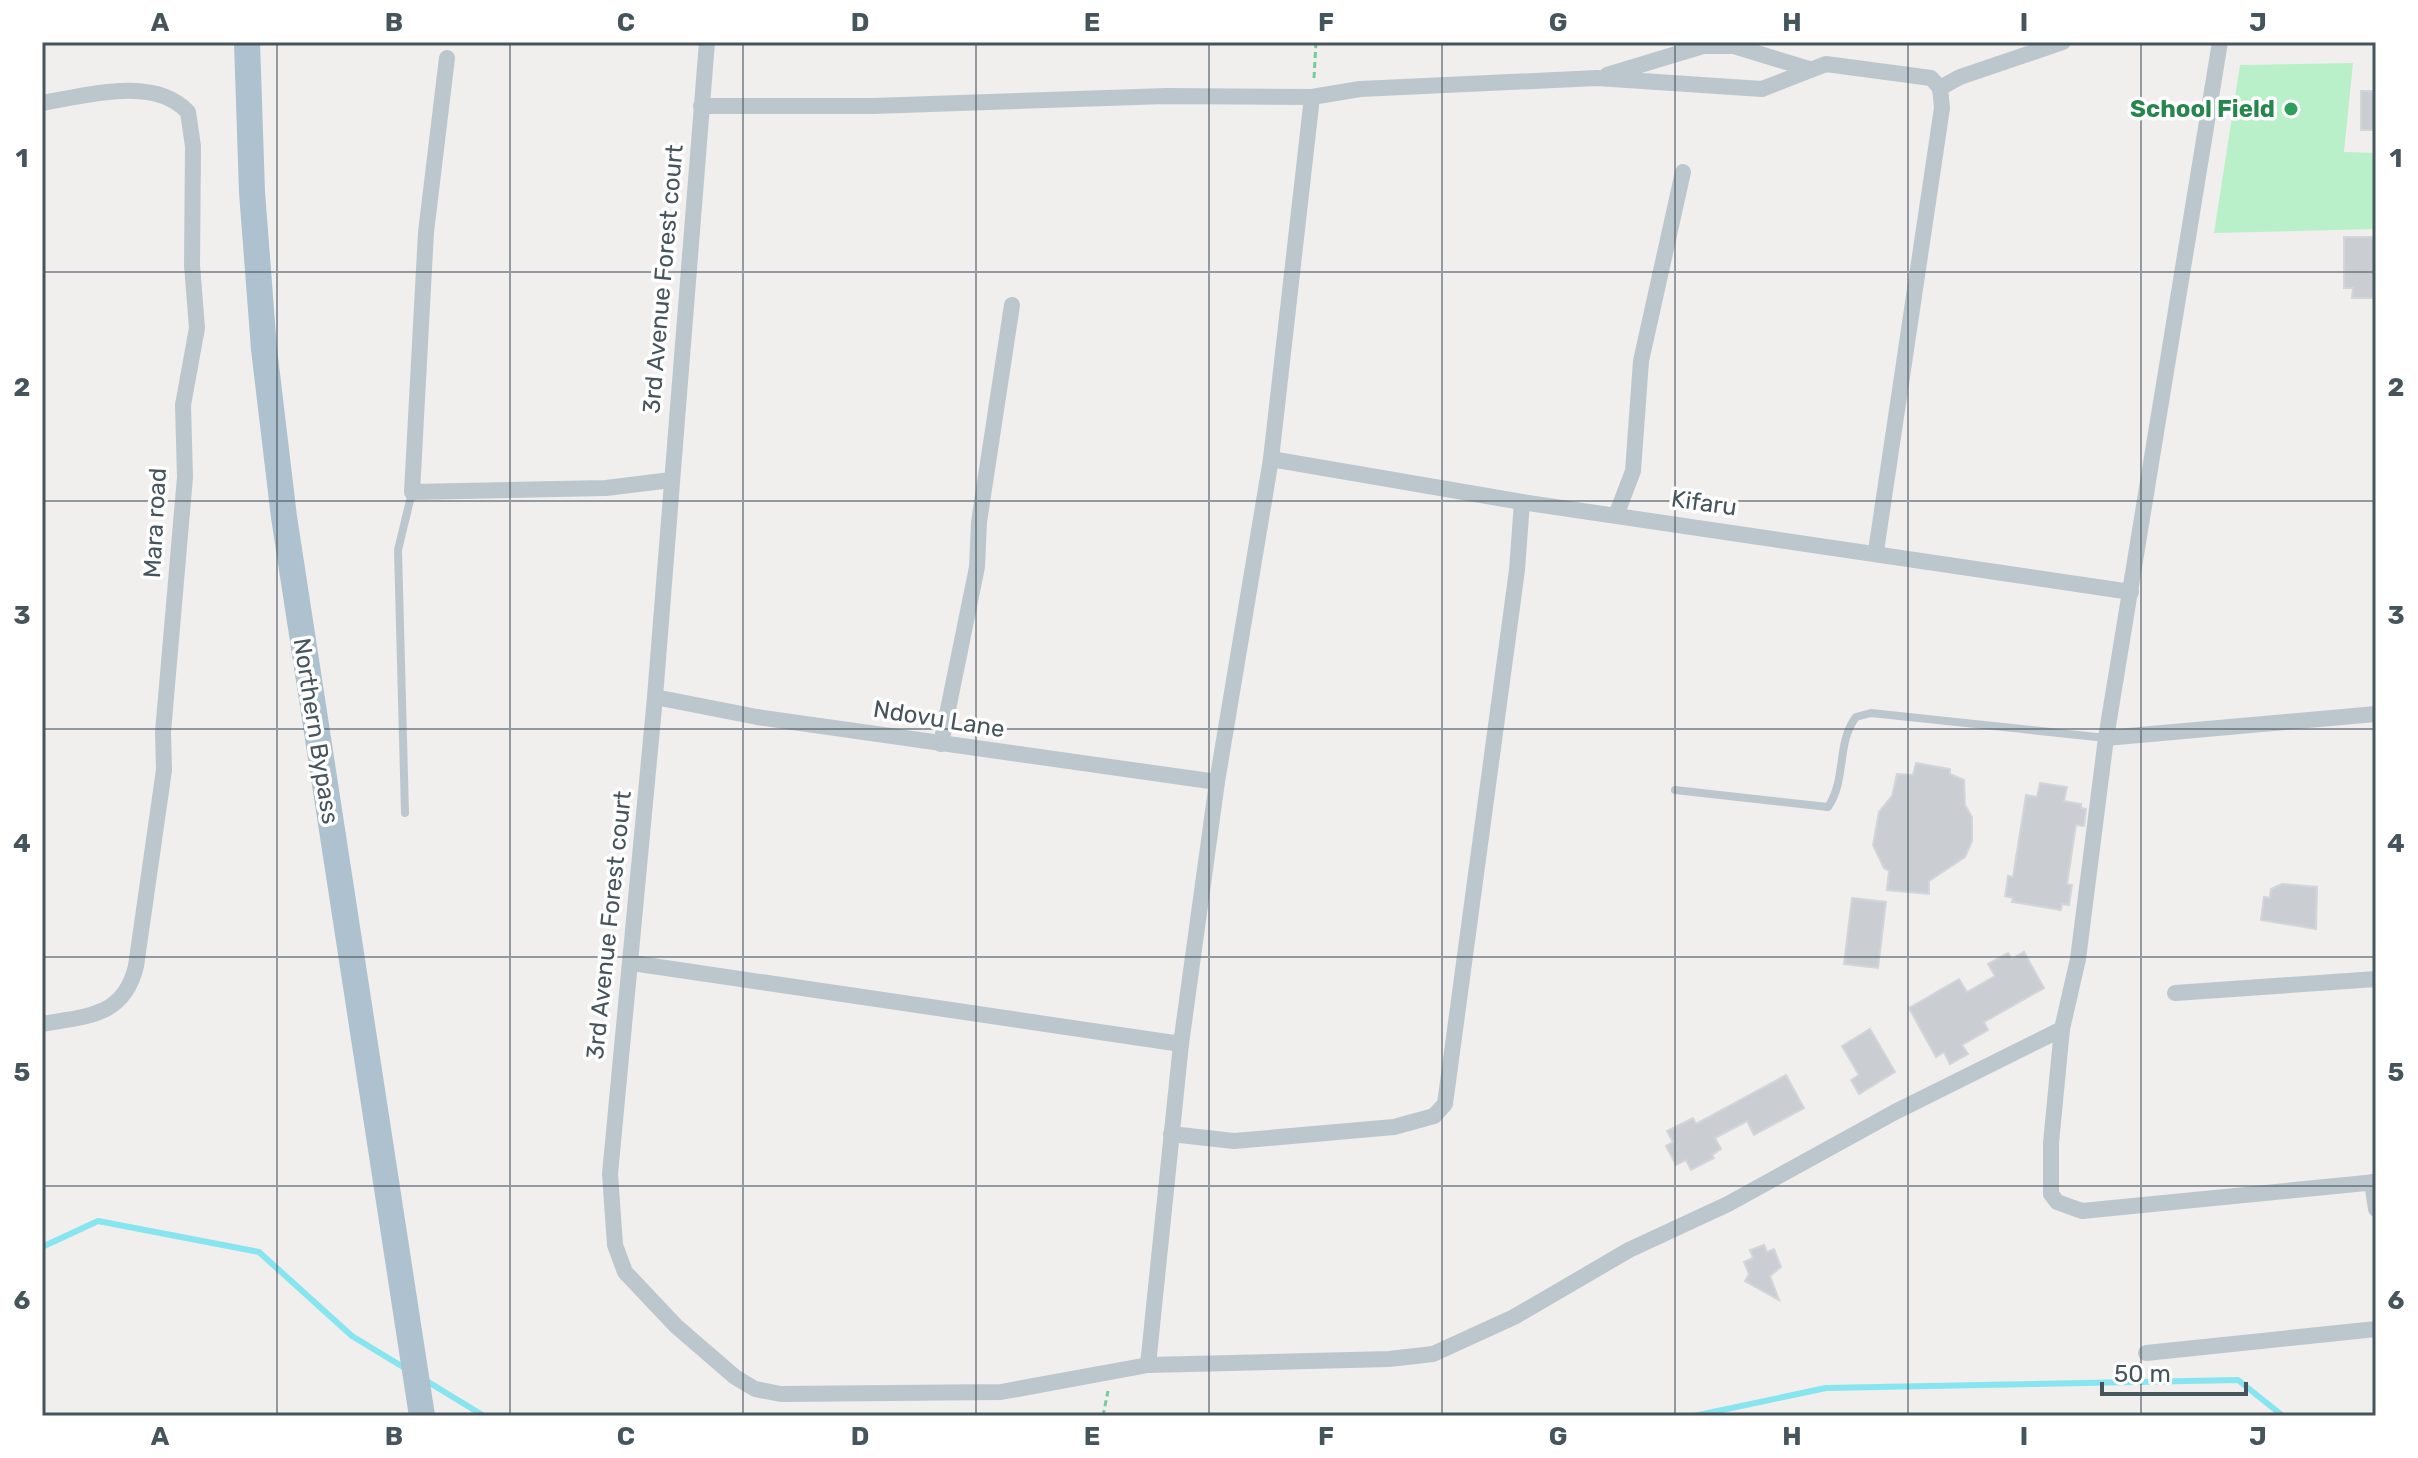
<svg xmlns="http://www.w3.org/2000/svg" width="2418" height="1458" font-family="Rubik,sans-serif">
	<rect width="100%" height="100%" fill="#f1eeee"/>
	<path fill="#baf0c9" d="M2353 63 2344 152 2376 153V229L2214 233 2240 65Z"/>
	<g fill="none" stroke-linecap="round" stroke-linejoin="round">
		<g stroke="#86e5ee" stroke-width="6">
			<path d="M42 1247 98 1221 259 1252 352 1336 408 1370"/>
			<path d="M425 1380 484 1416"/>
			<path d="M1694 1416 1826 1388 2238 1380 2283 1416"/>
		</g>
	</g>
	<g fill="#caced3" stroke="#d2d5da" stroke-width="2">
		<rect x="2361" y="91" width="15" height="39"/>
		<path d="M2344 237H2376L2374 298H2352L2353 288H2344Z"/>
		<path d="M1916 763 1950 769V774L1964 780 1965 805 1972 817V841L1965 857 1929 881V894L1887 890 1889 871 1884 868 1873 845 1879 812 1892 796 1897 774 1913 775Z"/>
		<path d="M2040 783 2067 787 2064 801 2081 804V808L2086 809 2084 826 2076 825 2067 884 2072 885 2069 905 2062 904 2061 910 2012 902 2013 898 2005 896 2008 876 2013 877 2026 795 2037 797Z"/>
		<path d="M2282 884 2317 887 2316 929 2261 920 2264 897 2270 898 2271 889Z"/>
		<path d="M1852 898 1886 902 1878 968 1844 964Z"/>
		<path d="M2024 952 2044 988 1984 1022 1988 1030 1962 1045 1968 1054 1950 1064 1944 1052 1936 1057 1909 1008 1959 979 1967 992 1995 976 1988 964 2008 953 2012 959Z"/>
		<path d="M1870 1029 1895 1072 1859 1094 1851 1080 1859 1075 1842 1046Z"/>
		<path d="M1786 1075 1804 1108 1754 1135 1747 1121 1715 1138 1721 1149 1712 1155 1714 1158 1691 1170 1686 1160 1676 1165 1666 1146 1673 1142 1667 1131 1693 1118 1696 1124Z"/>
		<path d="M1764 1245 1767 1252 1774 1249 1781 1267 1770 1276 1779 1300 1745 1281 1749 1274 1744 1262 1753 1258 1750 1250Z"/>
	</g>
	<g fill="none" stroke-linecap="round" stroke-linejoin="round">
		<g stroke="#72ce96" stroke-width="3" stroke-dasharray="6 4" stroke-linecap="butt">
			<path d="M1314 78 1316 42"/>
			<path d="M1103 1416 1108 1391"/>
		</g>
		<g stroke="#bcc7cd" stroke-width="8">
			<path d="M1675 790 1828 807C1847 779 1836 743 1856 717L1871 713 2106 738"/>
			<path d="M405 813 398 550 412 492"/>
		</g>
		<g stroke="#bcc7cd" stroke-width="16">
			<path d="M707 42 655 697 610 1174 615 1245 625 1272 676 1326 735 1377 755 1389 781 1394 1001 1392 1148 1365 1389 1359 1433 1354 1514 1317 1629 1250 1728 1204 1895 1112 2062 1029"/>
			<path d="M2220 42 2106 738 2078 959 2062 1029 2051 1143V1194L2057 1202 2082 1211 2376 1182"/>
			<path d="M447 58 426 232 412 492 606 488 671 480"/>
			<path d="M1607 75 1703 46H1734L1809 69"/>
			<path d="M1940 88 1960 77 2063 42"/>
			<path d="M42 103C85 96 154 75 188 112L193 146 192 265 197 328 183 405 185 477 163 732 164 770 136 966C124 1017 87 1016 42 1024"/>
			<path d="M701 106H873L1166 96 1312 97 1360 89 1597 78 1762 89 1826 64 1931 78 1940 88 1942 108 1876 551"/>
			<path d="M1271 459 1522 502 2131 592"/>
			<path d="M1617 513 1633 471 1641 361 1683 172"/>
			<path d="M655 697 757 717 1217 782"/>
			<path d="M2106 738 2376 714"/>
			<path d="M941 744 977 567 979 522 1012 305"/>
			<path d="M632 963 1181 1044"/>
			<path d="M2175 993 2376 979"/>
			<path d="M1171 1134 1234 1141 1394 1127 1434 1116 1445 1104 1517 570 1522 502"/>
			<path d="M2372 1182 2376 1209"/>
			<path d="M2146 1353 2376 1329"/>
			<path d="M1148 1365 1181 1044 1217 782 1271 459 1312 97"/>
		</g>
		<path stroke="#adc1ce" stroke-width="26" d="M247 42 252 192 264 349 284 517 422 1416"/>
	</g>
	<path fill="none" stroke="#46545c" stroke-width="2" stroke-opacity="0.55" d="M277 42V1416M510 42V1416M743 42V1416M976 42V1416M1209 42V1416M1442 42V1416M1675 42V1416M1908 42V1416M2141 42V1416M42 272H2376M42 501H2376M42 729H2376M42 957H2376M42 1186H2376"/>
	<circle fill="#2e9e5b" stroke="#fff" stroke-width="3" cx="2291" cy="109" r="8"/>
	<g text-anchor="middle" stroke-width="7" stroke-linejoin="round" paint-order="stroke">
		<g font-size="24" font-weight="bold" fill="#27864d" stroke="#fff" text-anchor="end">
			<text x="2275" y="117">School Field</text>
		</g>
		<g font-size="24" fill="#46545c" stroke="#fff">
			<text transform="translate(663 279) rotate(-85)" y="8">3rd Avenue Forest court</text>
			<text transform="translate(1704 503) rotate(8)" y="8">Kifaru</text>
			<text transform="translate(155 523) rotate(-87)" y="8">Mara road</text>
			<text transform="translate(939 719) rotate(9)" y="8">Ndovu Lane</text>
			<text transform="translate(316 731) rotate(81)" y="8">Northern Bypass</text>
			<text transform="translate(609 925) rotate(-84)" y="8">3rd Avenue Forest court</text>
		</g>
	</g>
	<rect width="2418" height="1458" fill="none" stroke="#ffffff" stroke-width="88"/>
	<path d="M2102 1382v12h144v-12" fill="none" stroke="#46545c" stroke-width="4"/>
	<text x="2114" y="1382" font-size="24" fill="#46545c" stroke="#ffffff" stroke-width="6" paint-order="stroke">50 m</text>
	<rect x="44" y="44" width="2330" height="1370" fill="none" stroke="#46545c" stroke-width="3"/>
	<g font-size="26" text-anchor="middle" font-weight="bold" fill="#46545c">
		<text x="160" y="31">A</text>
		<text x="394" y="31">B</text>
		<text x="626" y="31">C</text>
		<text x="860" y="31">D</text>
		<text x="1092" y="31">E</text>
		<text x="1326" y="31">F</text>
		<text x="1558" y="31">G</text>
		<text x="1792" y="31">H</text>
		<text x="2024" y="31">I</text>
		<text x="2258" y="31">J</text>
		<text x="22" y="167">1</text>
		<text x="2396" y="167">1</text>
		<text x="22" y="396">2</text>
		<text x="2396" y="396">2</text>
		<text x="22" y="624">3</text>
		<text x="2396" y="624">3</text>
		<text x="22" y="852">4</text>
		<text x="2396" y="852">4</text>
		<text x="22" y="1081">5</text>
		<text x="2396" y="1081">5</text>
		<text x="22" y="1309">6</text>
		<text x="2396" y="1309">6</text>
		<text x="160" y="1445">A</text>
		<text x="394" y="1445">B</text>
		<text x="626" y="1445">C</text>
		<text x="860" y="1445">D</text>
		<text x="1092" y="1445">E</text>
		<text x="1326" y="1445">F</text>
		<text x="1558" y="1445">G</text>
		<text x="1792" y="1445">H</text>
		<text x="2024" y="1445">I</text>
		<text x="2258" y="1445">J</text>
	</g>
</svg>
